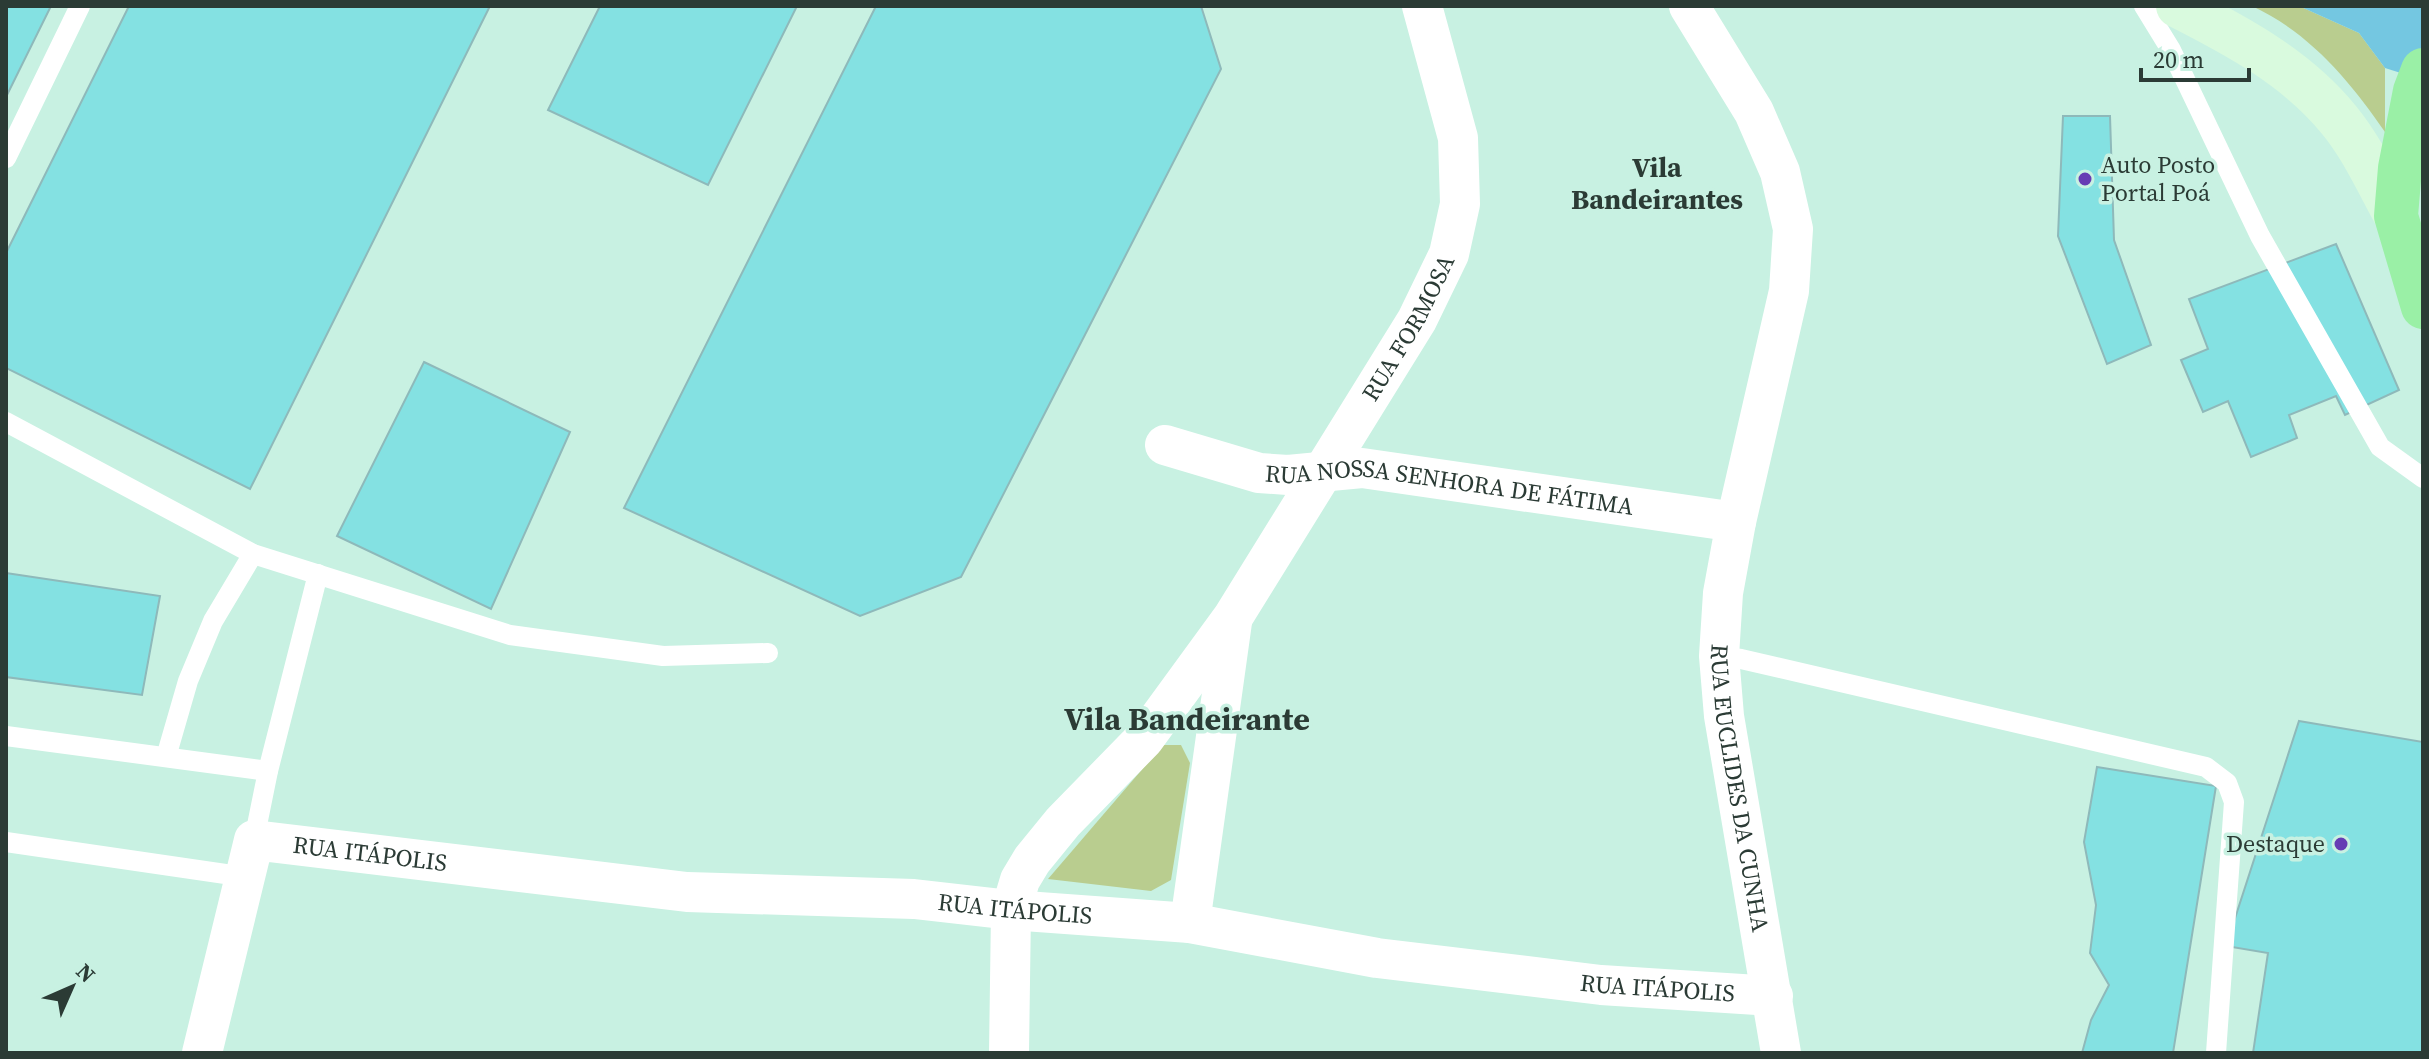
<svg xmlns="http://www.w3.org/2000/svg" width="2429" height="1059" font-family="'Source Serif 4',serif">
	<rect width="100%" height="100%" fill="#c8f1e2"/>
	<g fill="#b9cd8f">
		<path d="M2252 6H2299L2359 33 2385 68V132C2350 81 2310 33 2252 6Z"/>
		<path d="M1163 745H1181L1190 763 1171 880 1151 891 1048 879Z"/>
	</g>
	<path fill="#74c7e1" d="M2299 6H2418L2423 8V80L2385 68 2359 33Z"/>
	<g fill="#84e1e2" stroke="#8eb9ba" stroke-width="2">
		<path d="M6 6H51L6 97Z"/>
		<path d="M129 6H490L250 489 6 368V253Z"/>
		<path d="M600 6H797L708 185 548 110Z"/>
		<path d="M876 6H1201L1221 69 961 577 860 616 624 508Z"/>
		<path d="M2063 116H2110L2114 240 2151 345 2107 364 2058 236Z"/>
		<path d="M2336 244 2399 390 2345 415 2336 396 2289 415 2297 438 2251 457 2228 401 2203 412 2181 360 2208 349 2189 299Z"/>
		<path d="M424 362 570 432 491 609 337 536Z"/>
		<path d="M6 573 160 596 142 695 6 677Z"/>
		<path d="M2299 721 2423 742V1053H2253L2268 953 2226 946Z"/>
		<path d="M2097 767 2216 786 2173 1053H2082L2091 1020 2109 985 2090 953 2096 905 2084 842Z"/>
	</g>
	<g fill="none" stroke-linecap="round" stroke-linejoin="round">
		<g stroke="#fff" stroke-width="20">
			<path d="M2144 6 2171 50 2260 236 2380 447 2423 478"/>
			<path d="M6 158 80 6"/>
			<path d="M6 422 253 554 510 635 663 656 768 653"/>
			<path d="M1719 656 1741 659 2206 767 2227 783 2234 802 2216 1053"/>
			<path d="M6 736 268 771"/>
			<path d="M166 757 188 681 213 621 253 554"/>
			<path d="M254 840 268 771 318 574"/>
			<path d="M6 842 246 877"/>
		</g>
		<g stroke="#fff" stroke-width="40">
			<path id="s1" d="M1689 6 1754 112 1780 172 1793 229 1789 291 1736 522 1723 593 1719 656 1724 716 1781 1053"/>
			<path id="s2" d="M1165 445 1259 473 1288 475 1362 468 1736 522"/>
			<path d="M1190 923 1232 622"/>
			<path id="s3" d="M202 1053 254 840 687 892 914 899 1011 910 1190 923 1377 958 1601 985 1773 996"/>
			<path id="s4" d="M1009 1053 1011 910 1020 880 1032 860 1063 822 1144 739 1233 617 1417 320 1449 254 1460 204 1458 138 1422 6"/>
		</g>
		<path stroke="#d9fade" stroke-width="44" d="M2178 6C2237 36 2297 68 2339 120 2363 149 2378 184 2396 216"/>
		<path stroke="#9af0a6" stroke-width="44" d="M2423 70 2415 91 2400 168 2396 216 2423 307"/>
	</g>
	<g fill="#663cb4" stroke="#c8f1e2" stroke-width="3">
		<circle cx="2085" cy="179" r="8"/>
		<circle cx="2341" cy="844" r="8"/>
	</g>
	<g text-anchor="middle" stroke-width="7" stroke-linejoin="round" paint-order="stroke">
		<g font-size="24" fill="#2b3b35" stroke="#c8f1e2" text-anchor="start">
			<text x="2101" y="173">Auto Posto<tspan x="2101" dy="28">Portal Poá</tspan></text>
			<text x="2325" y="852" text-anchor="end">Destaque</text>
		</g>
		<g font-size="24" fill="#2b3b35" stroke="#c8f1e2">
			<text dy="8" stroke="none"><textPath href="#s4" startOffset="852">RUA FORMOSA</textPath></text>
			<text dy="8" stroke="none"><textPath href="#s2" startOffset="290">RUA NOSSA SENHORA DE FÁTIMA</textPath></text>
			<text dy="8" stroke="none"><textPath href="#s1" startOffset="816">RUA EUCLIDES DA CUNHA</textPath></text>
			<text dy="8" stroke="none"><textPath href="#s3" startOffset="336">RUA ITÁPOLIS</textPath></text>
			<text dy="8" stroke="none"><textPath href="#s3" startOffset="984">RUA ITÁPOLIS</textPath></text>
			<text dy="8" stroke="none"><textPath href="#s3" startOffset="1632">RUA ITÁPOLIS</textPath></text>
		</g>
		<g font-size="28" font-weight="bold" fill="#2b3b35" stroke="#c8f1e2">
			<text x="1657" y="177">Vila<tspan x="1657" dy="32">Bandeirantes</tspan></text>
		</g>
		<g font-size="32" font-weight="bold" fill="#2b3b35" stroke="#c8f1e2">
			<text x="1187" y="730">Vila Bandeirante</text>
		</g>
	</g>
	<rect width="2429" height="1059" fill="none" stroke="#2b3b35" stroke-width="16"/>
	<g transform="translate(72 987) rotate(45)" stroke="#c8f1e2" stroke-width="6" paint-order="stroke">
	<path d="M0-6L14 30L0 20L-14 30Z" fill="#2b3b35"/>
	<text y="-12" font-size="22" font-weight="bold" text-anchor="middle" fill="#2b3b35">N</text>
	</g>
	<path d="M2141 68v12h108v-12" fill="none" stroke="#2b3b35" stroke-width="4"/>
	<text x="2153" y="68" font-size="24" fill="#2b3b35" stroke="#c8f1e2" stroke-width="6" paint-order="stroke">20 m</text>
</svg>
